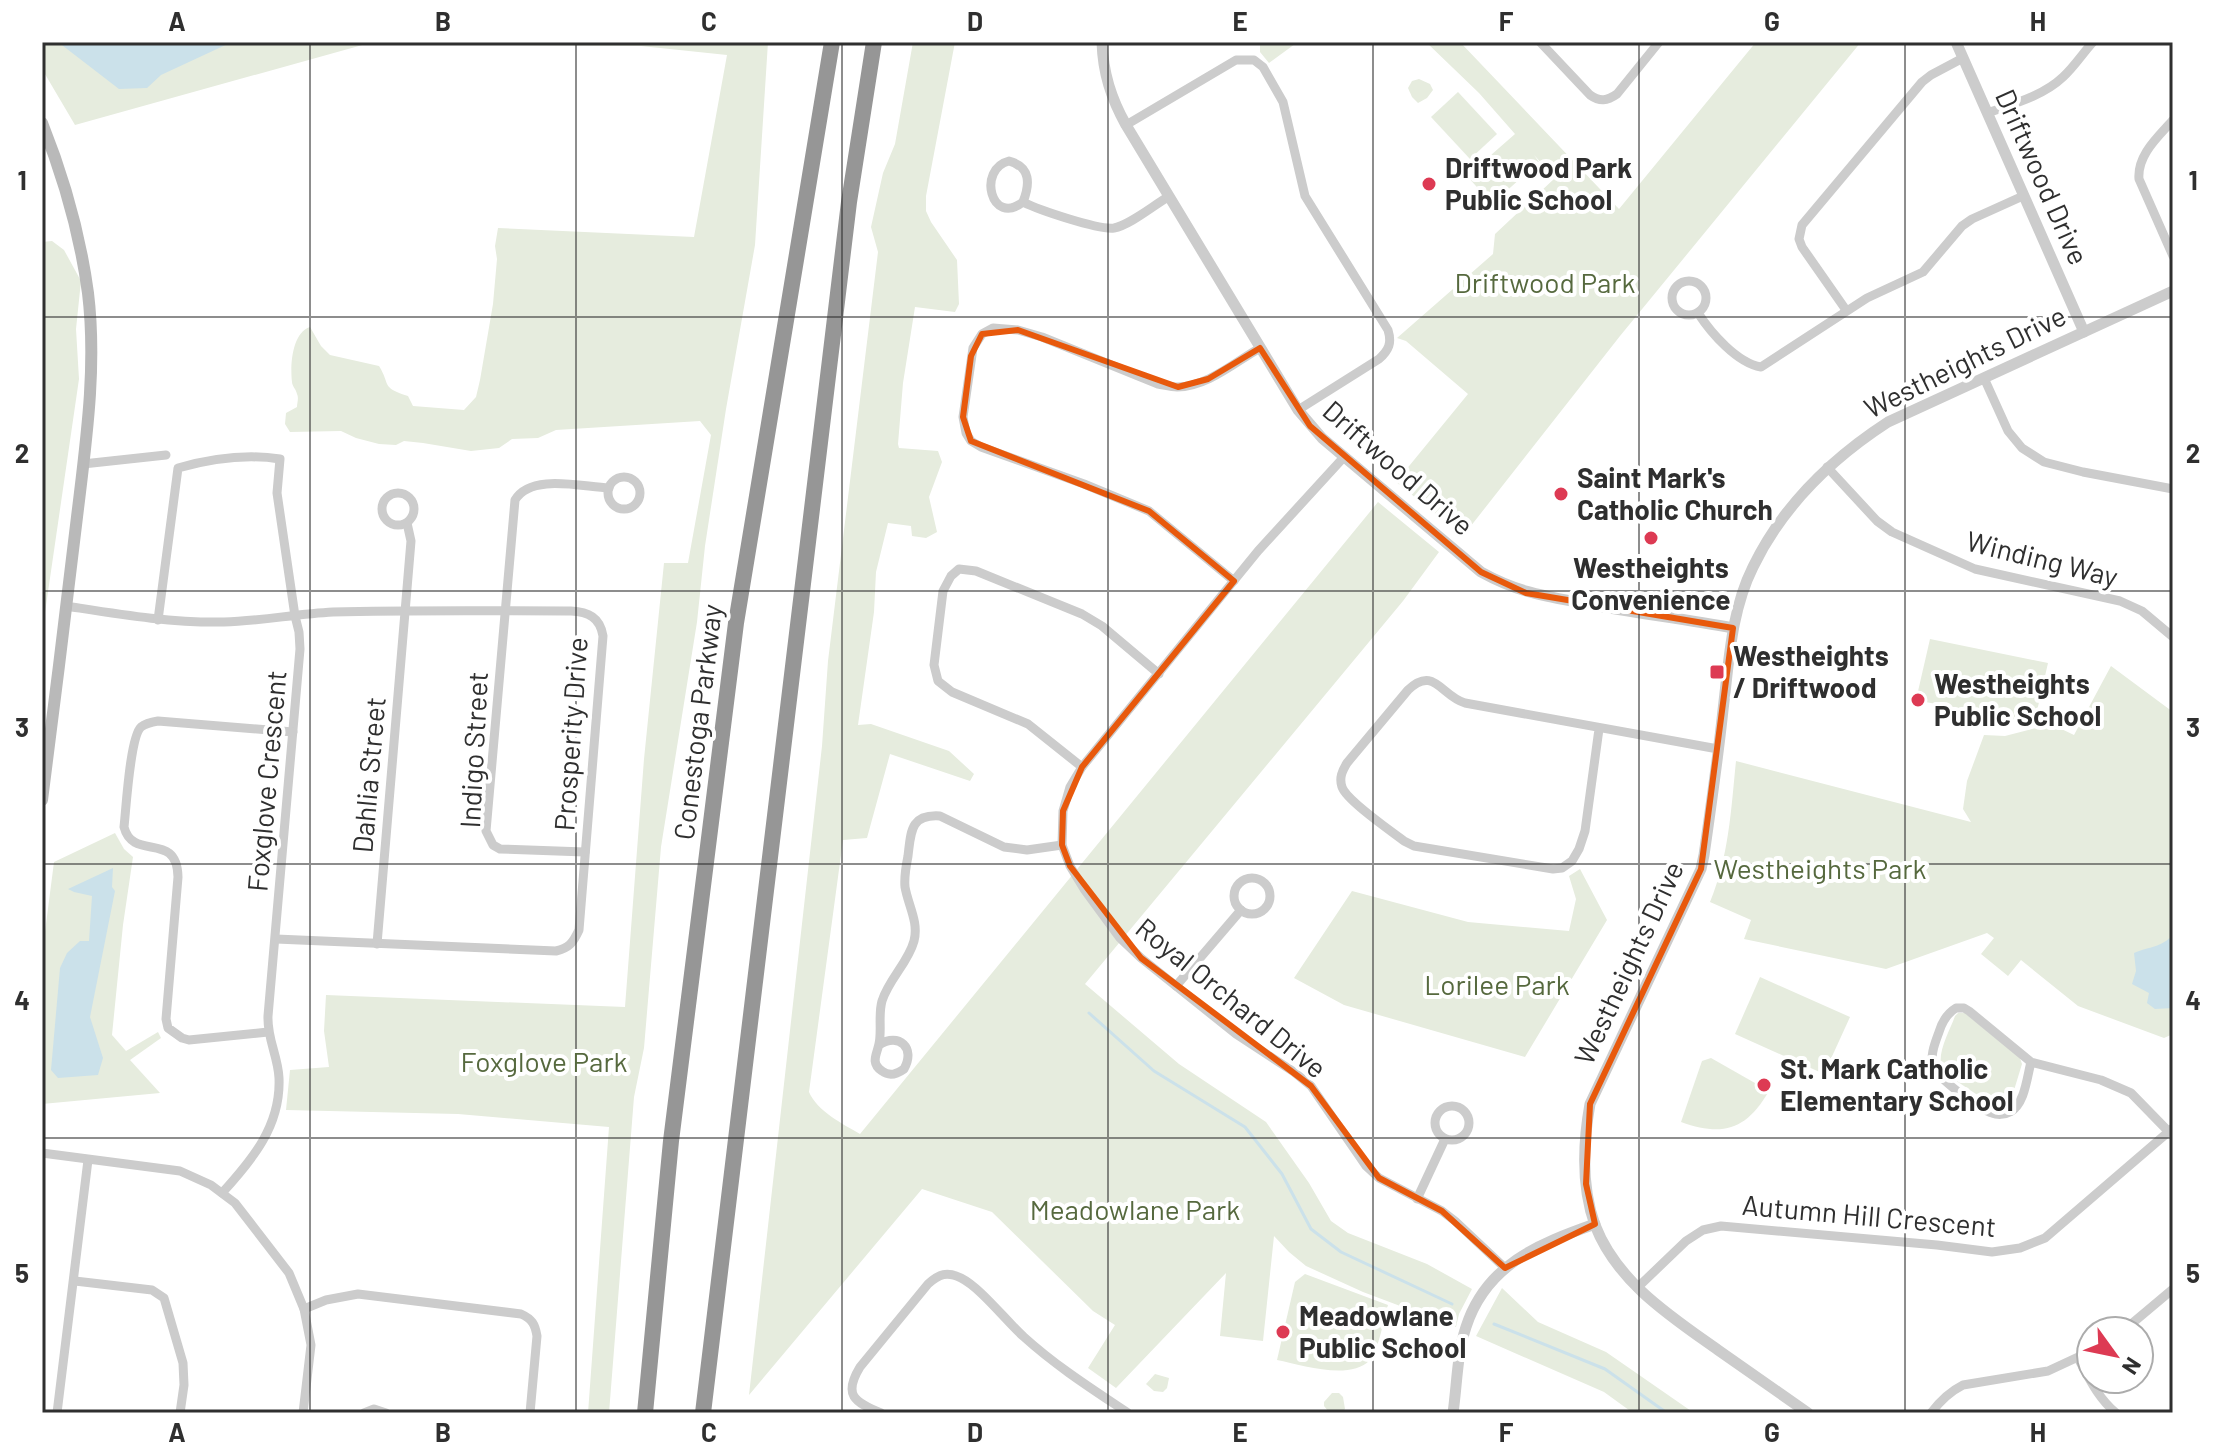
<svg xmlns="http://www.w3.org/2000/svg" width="2215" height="1455" font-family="Barlow,sans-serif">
	<rect width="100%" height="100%" fill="#fff"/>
	<g fill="#e6ecde">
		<path d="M42 42H768L755 245 726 409 705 546 697 622 661 847 644 1048 634 1097 609 1413H588L609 1127 458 1114 286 1110 290 1070 329 1067 324 1031 326 995 625 1007 644 759 664 563H688L711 435 700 421 556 430 538 438 512 439 499 448 471 451 423 443 404 441 396 445 379 444 356 438 341 431 290 432 285 424 286 413 297 407C297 403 299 398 297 394 296 389 292 386 292 382 290 365 292 333 310 327L321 346 330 355 379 366C391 385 380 387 408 396L413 406 464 410 476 397 480 380 493 304 497 259 495 246 498 228 694 237 727 55 641 46 366 44 75 125 42 69Z"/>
		<path d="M913 42H955L926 196V211L931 222 957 260 959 304 955 312 915 307 903 383 898 444 899 448 938 451 942 462 929 497 937 532 926 538 912 536 911 526 888 523 876 572 874 612 858 725 871 724 949 751 974 774 970 781 890 754 867 838 843 840 809 1092C817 1111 843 1124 860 1134L1378 502 1439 552 1403 601 1085 984 1179 1064 1266 1122 1309 1183 1331 1221 1348 1233 1427 1264 1472 1289 1459 1314 1456 1327 1363 1292 1306 1266 1289 1252 1274 1236 1263 1341 1220 1336 1226 1273 1116 1388 1088 1368 1115 1325 1093 1311 992 1212 922 1189 749 1395 822 746 828 661 878 252 871 227 883 173 895 144Z"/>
		<path d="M1260 42H1306L1295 44 1269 63 1260 52Z"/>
		<path d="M1426 42H1460L1619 209 1756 42H1861L1620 336 1463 536 1396 482 1468 394 1406 341 1397 338 1493 254 1495 234 1555 178 1534 155 1539 162 1492 204 1467 176 1515 134 1479 93Z"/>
		<path d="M1419 79 1430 84 1433 90 1427 98 1418 103 1412 97 1408 88 1412 81Z"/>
		<path d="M1458 92 1497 134 1470 159 1431 117Z"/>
		<path d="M52 241 64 250 81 281 76 329 79 379 42 633V242Z"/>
		<path d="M1930 639 2048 663 2034 724 1916 700Z"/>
		<path d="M2111 666 2173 712V1034L2164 1038 2078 1006 2021 960 2008 976 1981 954 1994 938 1987 933 1886 969 1744 939 1751 920 1710 902C1729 856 1731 810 1736 761L1971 822 1963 809 1967 781 1984 735 2005 736 2051 724 2074 735Z"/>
		<path d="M115 833 124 849 133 857 123 925 112 1035 126 1051 158 1032 161 1038 130 1060 160 1093 42 1104V955L54 862Z"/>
		<path d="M1580 869 1607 920 1525 1057 1344 1005 1294 978 1352 891 1468 922 1569 931 1576 899 1569 876Z"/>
		<path d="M1760 977 1850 1017 1824 1074 1735 1034Z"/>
		<path d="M1958 1013H1965L2020 1058 2022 1064 2011 1100 2005 1107 1997 1108 1943 1072C1935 1055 1949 1033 1955 1016Z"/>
		<path d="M1711 1058 1769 1091C1746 1130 1723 1137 1681 1122L1702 1061Z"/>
		<path d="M1305 1274 1388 1305C1384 1318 1378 1352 1370 1360 1350 1381 1302 1365 1277 1360L1295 1282Z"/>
		<path d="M1502 1288 1538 1322 1606 1352 1694 1413H1633L1604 1392 1476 1336Z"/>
		<path d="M1155 1374 1169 1378 1167 1388 1163 1392 1154 1391 1146 1384Z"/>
		<path d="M1332 1393H1339L1343 1397 1345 1409 1341 1413 1328 1411 1324 1406V1402Z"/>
	</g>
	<g fill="#cbe1ea">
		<path d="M58 42H232L161 75 147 88 119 89Z"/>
		<path d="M113 868 112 887 115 891 90 1017 103 1058 98 1075 58 1078 51 1070 60 968 67 953 80 941H89L92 896 74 892 68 889Z"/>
		<path d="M2173 935V1008L2155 1009 2147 1003 2149 993 2132 984 2136 971 2134 953C2151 946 2160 948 2173 935Z"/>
	</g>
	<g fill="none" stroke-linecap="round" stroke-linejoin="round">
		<g stroke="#cbe1ea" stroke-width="3">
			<path d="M1089 1013 1154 1071 1245 1127 1282 1174 1311 1229 1341 1252 1452 1304"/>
			<path d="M1494 1324 1605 1369 1667 1413"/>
		</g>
		<g stroke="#ccc" stroke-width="9">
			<path d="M1540 42 1590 95C1600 102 1607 101 1617 94L1659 42"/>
			<path d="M1987 113C2013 104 2043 96 2063 77 2074 67 2083 53 2093 42"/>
			<path d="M2173 120C2158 137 2137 155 2139 179L2173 256"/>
			<path d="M1126 125 1236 60H1254L1263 67 1283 102 1305 196 1388 330C1392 343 1389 350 1379 359L1298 410"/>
			<path d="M1009 161C1031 167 1030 184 1023 202 991 227 977 169 1009 161Z"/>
			<path d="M1023 202C1039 210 1098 230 1114 228 1130 225 1154 205 1168 197"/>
			<circle cx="1689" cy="298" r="17"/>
			<path d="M1846 310 1802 247 1799 239 1802 225 1922 82 1931 75 1963 58"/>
			<path d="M1698 313C1711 333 1737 363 1761 367L1867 298 1923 272 1962 226 1972 219 2023 196"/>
			<path d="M1984 378 2008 431 2022 448 2044 462 2083 472 2173 489"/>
			<path d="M1344 457 1258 551 1082 767 1070 787 1063 811 1062 845 1070 866 1084 889 1120 938 1141 958 1236 1034 1294 1072 1311 1086 1366 1166 1379 1178 1442 1211 1455 1221 1505 1268"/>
			<path d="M83 464 166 455"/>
			<path d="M1827 467 1877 521 1892 532 1975 569 2120 601 2142 611 2173 637"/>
			<circle cx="624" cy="493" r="16"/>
			<circle cx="398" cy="509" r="16"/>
			<path d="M1234 581 1149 511 1084 484 981 447 971 441 966 433 963 417 973 348 982 334 993 328 1018 330 1042 337 1158 384C1164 385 1171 387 1177 387 1207 387 1235 362 1260 348"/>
			<path d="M66 606C118 614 170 623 224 622 260 621 296 614 333 612 412 610 491 611 571 611 588 612 600 617 603 636L579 930C573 943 569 948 556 951L276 939"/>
			<path d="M158 620 178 468C210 459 248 454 280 459L277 493 295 616 299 632 300 649 268 1016C267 1039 278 1056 279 1078 281 1126 252 1160 222 1193"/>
			<path d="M1599 729 1585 831 1579 849 1572 861 1562 868 1553 869 1414 846 1404 841C1391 831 1346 800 1342 787 1339 778 1342 771 1347 763L1408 690C1434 665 1441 696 1465 703L1718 749"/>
			<path d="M1082 767 1028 724 952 692 938 681 934 665 943 591 951 576 959 569 976 571 1082 614 1102 626 1159 674"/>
			<path d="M585 852 500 849 493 845 486 831 515 500C531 473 582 487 609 488"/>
			<circle cx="1252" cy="896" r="18"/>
			<path d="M377 944 411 541 407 523"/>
			<path d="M1176 986 1241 910"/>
			<path d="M268 1032 189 1040 182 1038 168 1028 166 1019 178 877C177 830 133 862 124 827 126 810 130 737 141 727 146 723 152 722 158 721L293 732"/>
			<path d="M879 1045C899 1032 916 1048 904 1069 897 1074 890 1077 882 1071 870 1063 877 1054 879 1044 882 1030 878 1015 882 1001 889 979 908 963 914 941 919 922 908 905 905 887 904 877 906 866 908 856 911 832 910 814 940 816L1004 847 1027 850 1062 845"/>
			<path d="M2031 1062C2027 1077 2025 1104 2010 1112 2005 1115 1997 1115 1992 1113 1980 1110 1939 1079 1934 1068 1929 1057 1935 1043 1939 1032 1942 1022 1946 1014 1956 1008H1964L1969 1011 2031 1062 2101 1080 2131 1093 2169 1132"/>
			<circle cx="1452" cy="1123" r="17"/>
			<path d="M42 1153 180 1171 211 1185 235 1203 289 1273 304 1309 311 1345 303 1413"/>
			<path d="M1417 1199 1445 1139"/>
			<path d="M75 1281 152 1290 164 1298 183 1363 184 1385 180 1413"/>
			<path d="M1637 1288 1686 1241 1703 1230 1721 1226 1937 1245 1992 1252 2020 1248 2045 1238 2173 1128"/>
			<path d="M304 1309 326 1300 358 1294 521 1314C532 1319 535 1324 537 1336L530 1413"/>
			<path d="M2123 1331 2173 1289"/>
			<path d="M2078 1358C2089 1378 2098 1398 2116 1413"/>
			<path d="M57 1413 88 1160"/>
			<path d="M364 1413 374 1409 386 1413"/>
			<path d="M881 1413C854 1402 843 1395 860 1367L928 1284C939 1274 947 1271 961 1278 981 1288 1006 1321 1024 1337 1056 1366 1092 1389 1128 1413"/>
			<path d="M1931 1413C1940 1401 1949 1392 1963 1385L2048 1371 2091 1351"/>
		</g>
		<g stroke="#ccc" stroke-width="11">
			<path d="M1102 42C1103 73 1111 98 1126 125L1298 410 1322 438 1481 572C1519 593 1545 596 1587 604 1635 613 1685 619 1733 628"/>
			<path d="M1956 42 2084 332"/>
			<path d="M1453 1413C1457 1385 1457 1354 1466 1327 1486 1265 1538 1244 1595 1224"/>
			<path d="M1808 1413C1778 1392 1748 1371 1718 1350 1670 1316 1617 1282 1595 1225 1581 1186 1583 1143 1590 1104L1701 869 1704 855C1711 806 1718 758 1723 710 1729 662 1731 611 1753 567 1783 505 1831 459 1888 422L2173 291"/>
		</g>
		<path stroke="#b9b9b9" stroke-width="12" d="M42 123C64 178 80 234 88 293 97 367 86 442 77 517 66 611 54 706 42 800"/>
		<g stroke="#969696" stroke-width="16">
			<path d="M645 1413 671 1141 736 623 832 42"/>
			<path d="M703 1413 849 202 874 42"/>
		</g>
	</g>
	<path fill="none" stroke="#e8590c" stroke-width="6" stroke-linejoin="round" d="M1018 330 1178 387 1208 379 1260 348 1310 426 1481 572 1526 593 1733 628 1701 869 1590 1104 1586 1184 1595 1224 1505 1268 1442 1211 1379 1178 1311 1086 1141 958 1070 866 1062 845 1063 811 1082 767 1234 581 1149 511 971 441 963 417 971 356 982 334Z"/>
	<path fill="none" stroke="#2f2f2f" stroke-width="2" stroke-opacity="0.55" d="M310 42V1413M576 42V1413M842 42V1413M1108 42V1413M1373 42V1413M1639 42V1413M1905 42V1413M42 317H2173M42 591H2173M42 864H2173M42 1138H2173"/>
	<g fill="#dd3a53" stroke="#fff" stroke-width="3">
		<circle cx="1429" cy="184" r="8"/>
		<circle cx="1561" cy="494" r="8"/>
		<circle cx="1651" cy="538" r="8"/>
		<rect x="1709" y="664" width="16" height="16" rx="4"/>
		<circle cx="1918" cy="700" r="8"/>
		<circle cx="1764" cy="1085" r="8"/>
		<circle cx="1283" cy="1332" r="8"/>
	</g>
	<g text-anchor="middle" stroke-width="8" stroke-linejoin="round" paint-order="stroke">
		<g font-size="28" font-weight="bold" fill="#2f2f2f" stroke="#fff" text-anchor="start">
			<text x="1445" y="178">Driftwood Park<tspan x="1445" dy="32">Public School</tspan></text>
			<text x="1577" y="488">Saint Mark's<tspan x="1577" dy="32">Catholic Church</tspan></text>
			<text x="1651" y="578" text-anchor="middle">Westheights<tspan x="1651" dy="32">Convenience</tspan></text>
			<text x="1733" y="666">Westheights<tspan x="1733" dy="32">/ Driftwood</tspan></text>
			<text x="1934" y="694">Westheights<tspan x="1934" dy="32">Public School</tspan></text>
			<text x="1780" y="1079">St. Mark Catholic<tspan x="1780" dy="32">Elementary School</tspan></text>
			<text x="1299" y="1326">Meadowlane<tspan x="1299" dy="32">Public School</tspan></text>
		</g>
		<g font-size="28" fill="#2f2f2f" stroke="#fff">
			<text transform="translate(2042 177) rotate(66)" y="10">Driftwood Drive</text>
			<text transform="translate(1965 362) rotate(-26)" y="10">Westheights Drive</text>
			<text transform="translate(1398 468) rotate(41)" y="10">Driftwood Drive</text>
			<text transform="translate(2042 559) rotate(14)" y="10">Winding Way</text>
			<text transform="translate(698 722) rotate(-83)" y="10">Conestoga Parkway</text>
			<text transform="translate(571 734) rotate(-86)" y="10">Prosperity Drive</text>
			<text transform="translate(474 750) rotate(-87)" y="10">Indigo Street</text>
			<text transform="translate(369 775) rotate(-85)" y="10">Dahlia Street</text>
			<text transform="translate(267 781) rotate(-85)" y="10">Foxglove Crescent</text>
			<text transform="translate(1629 963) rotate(-65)" y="10">Westheights Drive</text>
			<text transform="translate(1231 998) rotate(39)" y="10">Royal Orchard Drive</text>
			<text transform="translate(1869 1216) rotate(5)" y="10">Autumn Hill Crescent</text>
		</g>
		<g font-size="28" fill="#56693e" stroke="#fff">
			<text x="1545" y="293">Driftwood Park</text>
			<text x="1820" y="879">Westheights Park</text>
			<text x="1497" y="995">Lorilee Park</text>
			<text x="544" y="1072">Foxglove Park</text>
			<text x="1135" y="1220">Meadowlane Park</text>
		</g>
	</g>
	<rect width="2215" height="1455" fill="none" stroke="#ffffff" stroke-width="88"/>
	<g transform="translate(2115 1355) rotate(123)"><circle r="38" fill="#ffffff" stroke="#acacac" stroke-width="2"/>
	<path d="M0-6L14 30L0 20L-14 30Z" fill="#dd3a53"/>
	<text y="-12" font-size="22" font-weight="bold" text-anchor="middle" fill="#2f2f2f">N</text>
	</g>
	<rect x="44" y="44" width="2127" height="1367" fill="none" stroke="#2f2f2f" stroke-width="3"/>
	<g font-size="26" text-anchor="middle" font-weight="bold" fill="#2f2f2f">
		<text x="177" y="31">A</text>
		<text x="443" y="31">B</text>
		<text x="709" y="31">C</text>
		<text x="975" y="31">D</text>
		<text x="1240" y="31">E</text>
		<text x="1506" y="31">F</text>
		<text x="1772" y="31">G</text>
		<text x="2038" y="31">H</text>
		<text x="22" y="190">1</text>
		<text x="2193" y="190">1</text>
		<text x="22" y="463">2</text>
		<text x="2193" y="463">2</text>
		<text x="22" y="737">3</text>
		<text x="2193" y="737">3</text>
		<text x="22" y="1010">4</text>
		<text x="2193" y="1010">4</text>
		<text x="22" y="1283">5</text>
		<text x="2193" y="1283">5</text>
		<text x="177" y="1442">A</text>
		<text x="443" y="1442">B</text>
		<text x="709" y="1442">C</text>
		<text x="975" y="1442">D</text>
		<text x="1240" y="1442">E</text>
		<text x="1506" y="1442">F</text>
		<text x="1772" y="1442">G</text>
		<text x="2038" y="1442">H</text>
	</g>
</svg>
